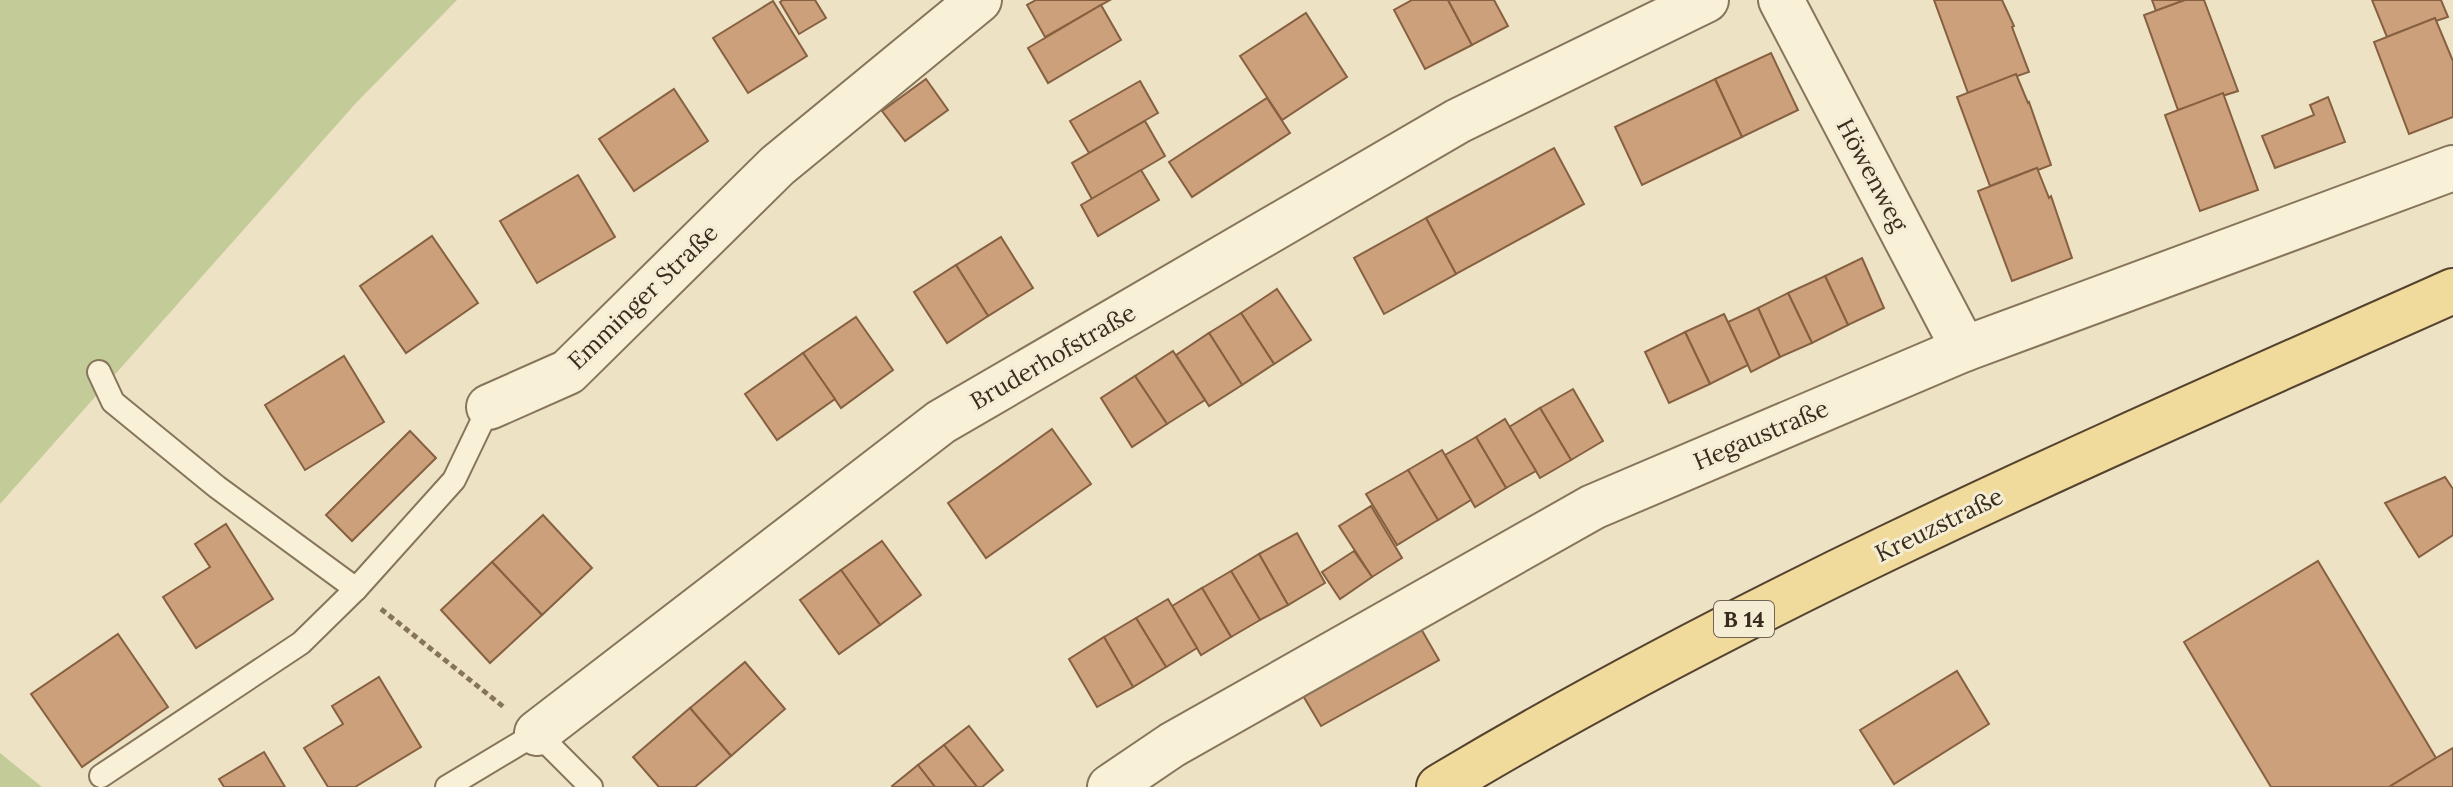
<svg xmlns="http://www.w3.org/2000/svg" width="2453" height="787" font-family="Lora,serif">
	<rect width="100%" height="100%" fill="#ede3c4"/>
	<g fill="#c3cb98">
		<path d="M0 0H457L356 103 0 504Z"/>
		<path d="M0 753 42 787H0Z"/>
	</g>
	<g fill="#cba07a" stroke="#866041" stroke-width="2">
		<path d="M783 0H815L826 18 799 34 780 2Z"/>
		<path d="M1036 0H1110L1045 37 1027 5Z"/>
		<path d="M1412 0H1448L1472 45 1425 69 1394 10Z"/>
		<path d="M1448 0H1494L1508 26 1472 45Z"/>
		<path d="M1934 0H2002L2014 26 2012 27 2029 72 1968 93Z"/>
		<path d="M2152 0H2185L2156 11Z"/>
		<path d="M2185 0H2204L2238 91 2178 110 2144 15Z"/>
		<path d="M2372 0H2441L2448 17 2436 21 2435 18 2387 37Z"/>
		<path d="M773 1 807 56 748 93 713 38Z"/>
		<path d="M1101 5 1121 40 1048 83 1028 48Z"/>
		<path d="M1306 13 1347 77 1282 120 1240 56Z"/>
		<path d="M2435 18 2453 61V117L2409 134 2374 42Z"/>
		<path d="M1771 53 1798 110 1742 137 1715 79Z"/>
		<path d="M2016 74 2028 103 2029 102 2051 165 2038 170 2037 168 1990 186 1957 97Z"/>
		<path d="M926 79 948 110 905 141 882 111Z"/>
		<path d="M1715 79 1742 137 1642 185 1615 127Z"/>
		<path d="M1140 81 1158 113 1089 153 1070 121Z"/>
		<path d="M674 89 708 141 634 191 599 139Z"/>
		<path d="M2223 93 2258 190 2200 211 2165 115Z"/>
		<path d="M2328 97 2345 142 2275 168 2262 136 2314 115 2310 105Z"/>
		<path d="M1267 98 1290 133 1192 197 1169 162Z"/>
		<path d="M1145 121 1165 156 1092 199 1072 163Z"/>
		<path d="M1554 148 1584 204 1456 274 1426 218Z"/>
		<path d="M2037 168 2049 198 2051 196 2072 258 2012 281 1978 191Z"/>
		<path d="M1141 170 1159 200 1098 236 1081 205Z"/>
		<path d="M578 175 615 237 537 283 500 221Z"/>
		<path d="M1426 218 1456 274 1384 314 1354 258Z"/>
		<path d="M432 236 478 303 406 353 360 286Z"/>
		<path d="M1001 237 1033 288 988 316 956 265Z"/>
		<path d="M1862 258 1884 308 1848 325 1825 276Z"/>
		<path d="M956 265 988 316 947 343 914 292Z"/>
		<path d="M1825 276 1848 325 1812 343 1788 293Z"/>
		<path d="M1277 289 1311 340 1274 364 1241 313Z"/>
		<path d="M1788 293 1812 343 1780 357 1758 308Z"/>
		<path d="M1758 308 1780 357 1751 372 1728 322Z"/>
		<path d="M1241 313 1274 364 1242 385 1209 333Z"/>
		<path d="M1724 314 1748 365 1710 384 1685 332Z"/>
		<path d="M856 317 893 370 841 408 803 353Z"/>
		<path d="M1685 332 1710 384 1669 403 1645 352Z"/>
		<path d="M1209 333 1242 385 1209 406 1176 355Z"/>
		<path d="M1173 351 1205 400 1167 424 1135 376Z"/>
		<path d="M803 353 835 399 777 440 745 394Z"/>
		<path d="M344 356 384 422 305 470 265 405Z"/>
		<path d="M1135 376 1167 424 1132 447 1101 398Z"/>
		<path d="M1573 389 1603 441 1571 460 1540 408Z"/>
		<path d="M1540 408 1571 460 1540 478 1509 427Z"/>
		<path d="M1505 419 1536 471 1506 488 1476 437Z"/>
		<path d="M1052 429 1091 484 986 558 948 503Z"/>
		<path d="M410 431 436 458 352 541 326 515Z"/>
		<path d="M1476 437 1506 488 1475 507 1445 455Z"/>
		<path d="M1442 450 1471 500 1438 520 1408 470Z"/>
		<path d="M1408 470 1438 520 1397 545 1366 494Z"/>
		<path d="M2445 477 2453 489V535L2419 557 2385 503Z"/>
		<path d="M1371 506 1402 558 1372 577 1339 526Z"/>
		<path d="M543 515 592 568 542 615 492 562Z"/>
		<path d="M226 524 273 599 196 648 163 597 210 567 195 544Z"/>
		<path d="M1297 533 1325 583 1288 605 1259 554Z"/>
		<path d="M882 541 921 595 880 625 841 570Z"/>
		<path d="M1354 551 1372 577 1340 599 1322 572Z"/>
		<path d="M1259 554 1288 605 1260 620 1231 571Z"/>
		<path d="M2318 561 2436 758 2389 787H2271L2184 642Z"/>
		<path d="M492 562 542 615 490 663 441 610Z"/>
		<path d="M841 570 880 625 839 654 800 600Z"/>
		<path d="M1231 571 1260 620 1231 637 1202 588Z"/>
		<path d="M1202 588 1231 637 1201 655 1172 606Z"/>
		<path d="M1168 599 1197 648 1166 667 1136 618Z"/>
		<path d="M1136 618 1166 667 1133 687 1104 637Z"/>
		<path d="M1420 627 1439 660 1321 726 1302 694Z"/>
		<path d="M118 634 168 707 82 767 31 694Z"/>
		<path d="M1104 637 1133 687 1097 707 1069 659Z"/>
		<path d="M745 662 785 709 731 756 690 708Z"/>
		<path d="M1957 671 1989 724 1894 784 1860 730Z"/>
		<path d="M379 677 421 747 355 787H328L304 748 343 724 332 706Z"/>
		<path d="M690 708 731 756 695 787H659L633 757Z"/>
		<path d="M969 726 1003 770 982 787H977L944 745Z"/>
		<path d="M944 745 977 787H935L918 765Z"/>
		<path d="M2453 748V787H2389L2436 758Z"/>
		<path d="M264 752 285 787H224L219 779Z"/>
		<path d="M918 765 935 787H893L892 786Z"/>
	</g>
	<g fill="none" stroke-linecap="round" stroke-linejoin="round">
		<g stroke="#87755b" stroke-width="26">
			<g id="lane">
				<path d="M99 372 113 402 217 487 356 589"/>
				<path d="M101 776 301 643 356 589 454 480 489 407"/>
				<path d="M447 787 537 733 591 787"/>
			</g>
		</g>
		<g stroke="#87755b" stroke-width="48">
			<g id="street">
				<path d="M1781 0 1964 349"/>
				<path d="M489 407 568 372 777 166 979 0"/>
				<path d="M537 733 941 422 1458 121 1706 0"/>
				<path d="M1110 787 1172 745 1593 507 1964 349 2453 168"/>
			</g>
		</g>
		<g stroke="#55432f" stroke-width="48">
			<path id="primary" d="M1439 787C1762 593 2110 444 2453 291"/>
		</g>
		<path stroke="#87755b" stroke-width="5" stroke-dasharray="6 4" stroke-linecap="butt" d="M381 609 505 708"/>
		<use href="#lane" stroke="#f8f0d7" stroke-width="22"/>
		<use href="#street" stroke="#f8f0d7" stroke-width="44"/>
		<use href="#primary" stroke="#f0da9c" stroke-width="44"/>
	</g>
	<g text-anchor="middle" stroke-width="6" stroke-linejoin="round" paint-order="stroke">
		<rect fill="#f5edd3" stroke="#716654" stroke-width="2" x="1714" y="601" width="60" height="36" rx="6"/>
		<g font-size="22" font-weight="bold" fill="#382c1e">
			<text x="1744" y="627">B 14</text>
		</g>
		<g font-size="24" fill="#382c1e" stroke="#f5edd3">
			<text transform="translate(1872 175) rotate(62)" y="8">Höwenweg</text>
			<text transform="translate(643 297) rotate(-44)" y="8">Emminger Straße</text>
			<text transform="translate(1053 357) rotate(-30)" y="8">Bruderhofstraße</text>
			<text transform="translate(1761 435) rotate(-23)" y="8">Hegaustraße</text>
			<text transform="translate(1939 525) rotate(-26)" y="8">Kreuzstraße</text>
		</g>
	</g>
</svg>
